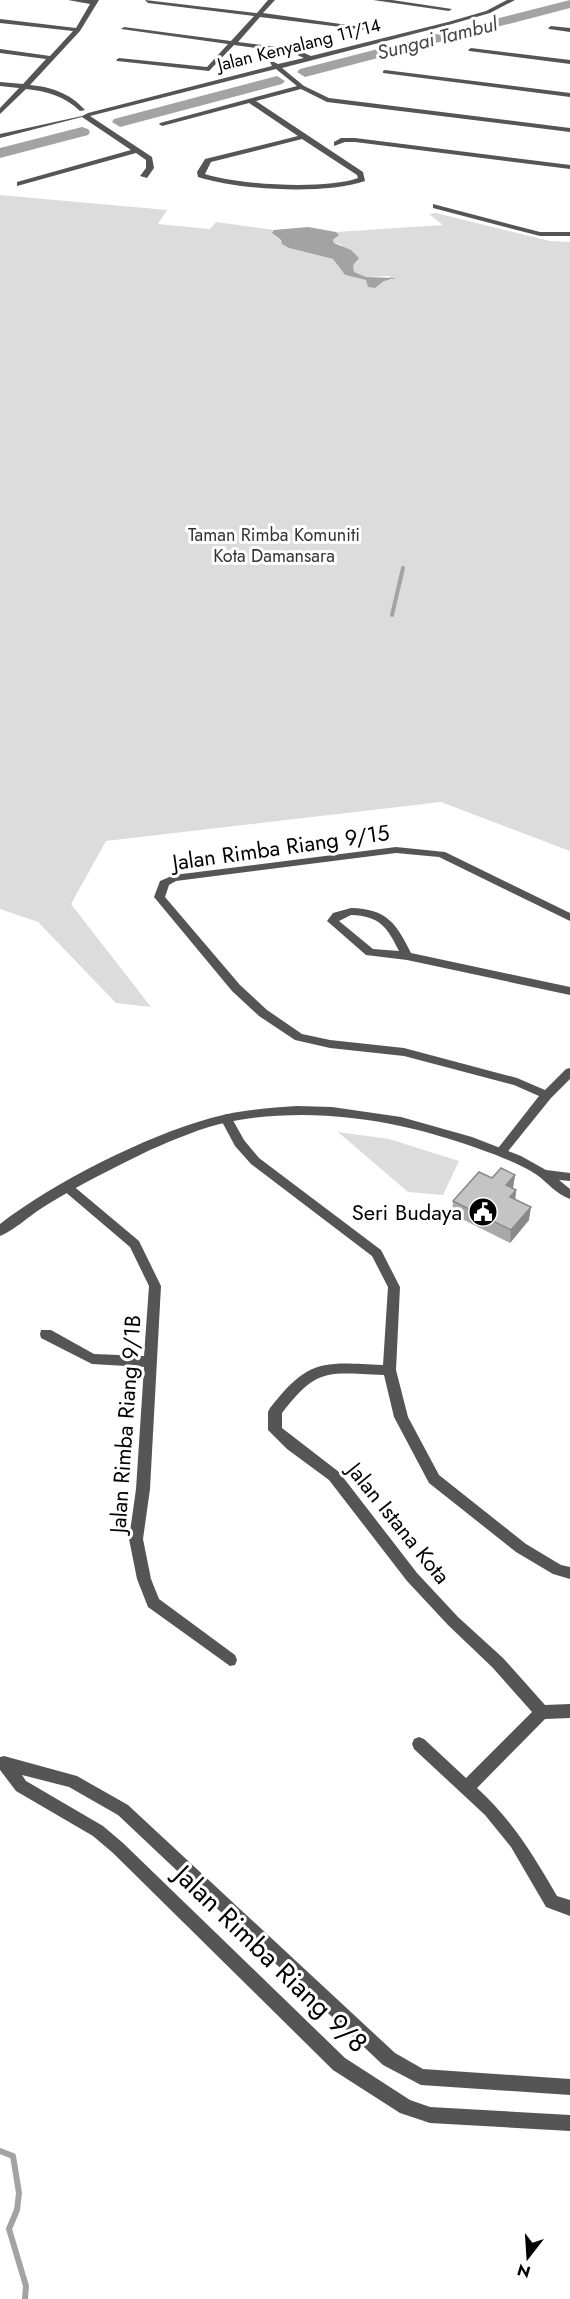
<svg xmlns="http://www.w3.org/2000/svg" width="570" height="2299" font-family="Jost,sans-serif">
	<rect width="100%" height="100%" fill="#fff"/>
	<g fill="#dcdcdc">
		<path d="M0 195 167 210 158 224 210 229 216 222 274 230 272 233 289 248 333 259 345 275 366 280H392L389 276 366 277 353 272V266L357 262 340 244 334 243 333 241 338 235 336 232 443 225 429 214 436 213 550 241 570 242V851L441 802 106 841 71 904 151 1007 116 1003 38 922 0 909Z"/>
		<path d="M338 1132 389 1139 459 1161 443 1195 408 1192Z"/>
	</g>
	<path fill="#a3a3a3" d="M308 227 336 232 339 235 333 240 334 243 351 250 359 258 353 266 354 272 366 277 396 278 384 281 375 288 368 287 366 280 345 275 333 259 289 248 282 244 281 240 272 233 274 230Z"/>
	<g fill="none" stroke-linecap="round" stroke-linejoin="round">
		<path stroke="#a3a3a3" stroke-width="4" d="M392 615 403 568"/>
		<path stroke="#a3a3a3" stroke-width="6" d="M0 2151 13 2156 19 2193 17 2210 9 2229 26 2286 25 2299"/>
		<g fill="#a3a3a3" fill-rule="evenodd">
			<path d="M570 0V8L305 77 297 72 300 69Z"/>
			<path d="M277 76 285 81 282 84 120 127 112 122 114 119Z"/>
			<path d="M82 127 88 129 90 132 88 135 0 158V148Z"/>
		</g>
		<g fill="#555" fill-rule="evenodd">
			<path d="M68 0H99L80 31 30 85C51 87 70 93 85 110L80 111C64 96 47 91 26 89L0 114V108L19 88 0 86V82L23 84 46 59 0 53V49L50 56 73 31 0 23V19L76 28 90 4Z"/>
			<path d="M145 0 257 13 268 0H275L263 13 376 29 373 31 260 17 238 42 295 49 311 56 448 22 486 11 507 0H515L490 13 452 24 282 68 304 86 329 98 570 128V132L327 102 301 89 256 101 363 172 365 181C325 195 238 190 198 177L197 172 205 159 298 136 249 103 162 126 159 124 160 123 297 86 276 69 90 116 152 157 154 168 147 178 140 176 146 168V160L136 153 17 186V182L131 150 82 117 0 138V134L82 116 88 113 272 66 270 62H274L278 64 304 58 293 53 234 45 209 71 117 61 116 60 119 58 207 67 228 44 121 29 124 27 231 41 254 16 148 3ZM302 139 357 175 358 178C325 190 238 185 205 174L211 162Z"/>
			<path d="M373 0H392L452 9 449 11Z"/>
			<path d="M551 26 570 28V32L549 29 548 28Z"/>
			<path d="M471 48 570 60V64L469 51 468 50Z"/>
			<path d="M385 70 570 93V97L383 73V71Z"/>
			<path d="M341 138H355L570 165V169L355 142H345L334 146V142Z"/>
			<path d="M433 204 540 232H570V236H540L433 208Z"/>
			<path d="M396 847 445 852 570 913V921L439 857 396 853 176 881 169 885 165 897 240 985 267 1010 302 1034 330 1040 404 1048 517 1078 545 1090 566 1069 570 1068V1079L551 1098 505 1155 501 1156 495 1152 539 1096 514 1085 404 1056 330 1048 295 1040 259 1016 232 991 154 897 160 881 174 875Z"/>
			<path d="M351 908C387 909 396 923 411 953L570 987V995L407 960 366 955 327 921 333 913ZM351 915C380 916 387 927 399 951L373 949 339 921Z"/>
			<path d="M226 1114 230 1115 244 1140 259 1158 381 1250 400 1287 396 1370 408 1417 439 1475 526 1544 561 1565 570 1567V1579L553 1574 516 1552 429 1483 394 1417 384 1375C328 1373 318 1366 282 1413V1428L339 1472 417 1573 458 1617 503 1658 545 1705 570 1704V1718L545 1719 477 1788C513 1821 533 1855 557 1896L570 1900V1916L546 1907 511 1847 485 1815 414 1749 412 1744 414 1739 419 1737 424 1739 466 1778 532 1712 493 1668 448 1625 407 1581 329 1480 287 1449 268 1430V1412L270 1408C309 1358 323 1362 383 1365L388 1287 372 1256 251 1164 235 1146 220 1118Z"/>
			<path d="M67 1182 71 1184 139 1241 161 1286 150 1489 143 1539 151 1579 159 1599 235 1655 237 1660 235 1665 230 1666 148 1607 137 1579 129 1539 136 1489 144 1367 92 1364 41 1338 40 1334 41 1330H51L94 1354 144 1356 149 1286 130 1247 63 1190 61 1187 63 1184Z"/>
			<path d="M4 1756 77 1776 128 1805 395 2053 423 2069 570 2079V2095L421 2085 383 2065 118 1815 69 1787 22 1775 26 1781 103 1826 123 1843 345 2058 410 2100 430 2107 570 2115V2131L430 2123 400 2113 333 2070 113 1853 93 1836 16 1791 0 1770V1757Z"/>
		</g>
		<path fill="#555" fill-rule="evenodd" d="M297 1106 332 1107 401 1117 472 1137 521 1156 546 1170 570 1173V1181L559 1180 570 1189V1199C556 1194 548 1183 537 1175 524 1166 510 1161 496 1155 411 1122 318 1104 228 1122 201 1128 175 1139 150 1150 115 1167 79 1185 45 1206 33 1213 12 1232 0 1236V1224C54 1182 146 1136 211 1118 239 1110 268 1108 297 1106Z"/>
	</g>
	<path fill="#a9a9a9" d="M515 1175 513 1188 516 1190 515 1199 529 1220 510 1243 452 1214 453 1201 492 1178Z"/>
	<g fill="#898989">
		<path d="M515 1175 513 1188 504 1198 506 1185Z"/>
		<path d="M516 1190 515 1203 510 1197Z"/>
		<path d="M531 1207 529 1220 510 1243 511 1230Z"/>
	</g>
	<path fill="#c4c4c4" stroke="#898989" stroke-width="1.5" d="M501 1168 515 1175 506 1185 516 1190 510 1197 531 1207 511 1230 453 1201 479 1172 492 1178Z"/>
	<defs>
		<g id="civic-disc" transform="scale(1.5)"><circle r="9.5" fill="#000" stroke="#fff"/><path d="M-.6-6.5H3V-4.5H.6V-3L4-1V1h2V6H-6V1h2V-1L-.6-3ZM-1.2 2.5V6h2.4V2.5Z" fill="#fff"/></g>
	</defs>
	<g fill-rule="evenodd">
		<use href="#civic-disc" x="483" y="1212"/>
	</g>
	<g text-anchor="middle" stroke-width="6" stroke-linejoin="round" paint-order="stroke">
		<g font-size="18" fill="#000" stroke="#fff">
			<text transform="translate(299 45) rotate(-14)" y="6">Jalan Kenyalang 11/14</text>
		</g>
		<g font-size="18" fill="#333" stroke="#fff">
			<text x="274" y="541">Taman Rimba Komuniti<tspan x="274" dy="21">Kota Damansara</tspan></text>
		</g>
		<g font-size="20" font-style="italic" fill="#444" stroke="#fff">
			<text transform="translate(437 38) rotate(-14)" y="7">Sungai Tambul</text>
		</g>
		<g font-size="22" fill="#000" stroke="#fff">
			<text transform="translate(281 847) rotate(-8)" y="8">Jalan Rimba Riang 9/15</text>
			<text transform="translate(125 1424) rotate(-86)" y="8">Jalan Rimba Riang 9/1B</text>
			<text transform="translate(399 1523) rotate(51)" y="8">Jalan Istana Kota</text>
		</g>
		<g font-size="22" fill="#000" stroke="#fff" text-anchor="end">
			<text x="462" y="1220">Seri Budaya</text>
		</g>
		<g font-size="27" fill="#000" stroke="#fff">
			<text transform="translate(271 1959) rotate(44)" y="9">Jalan Rimba Riang 9/8</text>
		</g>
	</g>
	<g transform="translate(528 2257) rotate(197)" stroke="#ffffff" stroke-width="4.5" paint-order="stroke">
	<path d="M0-4.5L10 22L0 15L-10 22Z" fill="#000000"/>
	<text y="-9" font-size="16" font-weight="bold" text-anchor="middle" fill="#000000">N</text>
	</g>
</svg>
